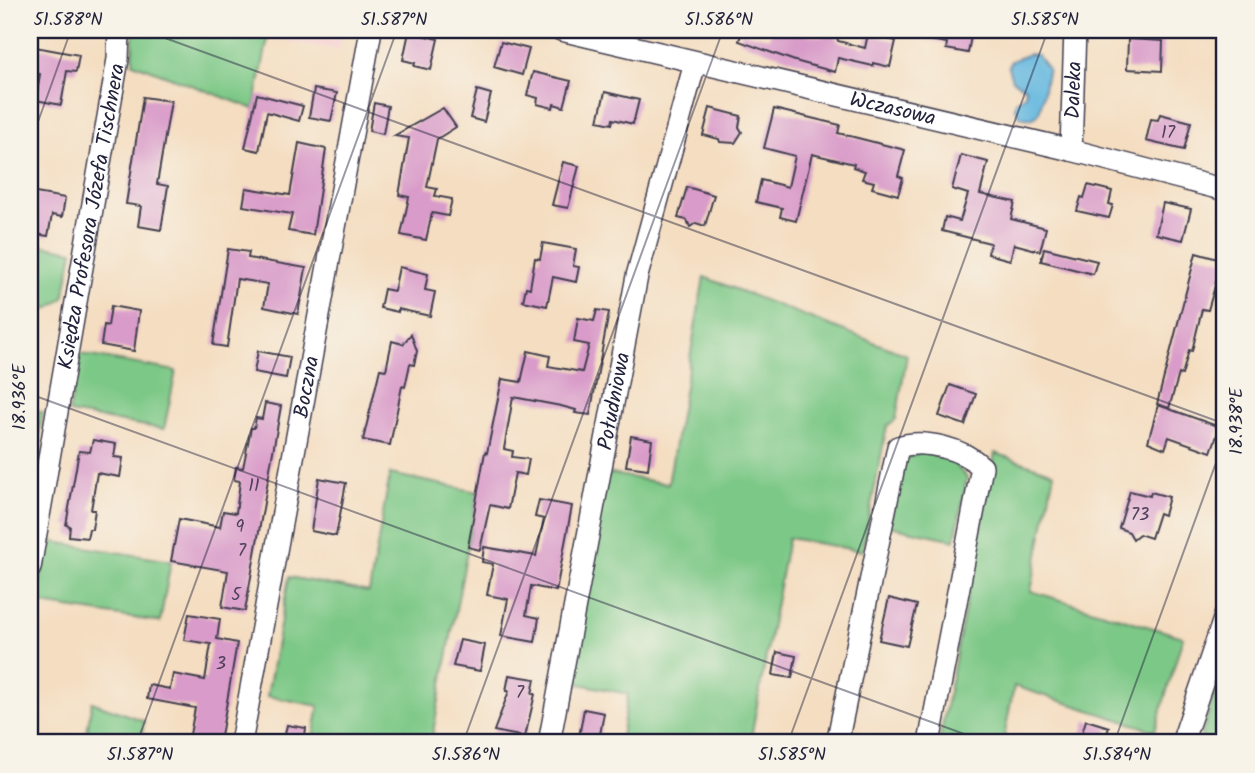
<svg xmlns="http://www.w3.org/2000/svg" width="1255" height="773" font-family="Kalam,sans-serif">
	<rect width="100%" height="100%" fill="#f7f3e8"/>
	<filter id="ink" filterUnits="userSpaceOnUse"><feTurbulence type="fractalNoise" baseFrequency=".0143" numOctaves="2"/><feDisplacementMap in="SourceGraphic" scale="14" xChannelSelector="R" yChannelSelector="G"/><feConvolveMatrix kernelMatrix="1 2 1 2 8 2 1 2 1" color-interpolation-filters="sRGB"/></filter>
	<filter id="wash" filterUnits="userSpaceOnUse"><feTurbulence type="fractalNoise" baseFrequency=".00686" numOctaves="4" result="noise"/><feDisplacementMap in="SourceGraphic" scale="28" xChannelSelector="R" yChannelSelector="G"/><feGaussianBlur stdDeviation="1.57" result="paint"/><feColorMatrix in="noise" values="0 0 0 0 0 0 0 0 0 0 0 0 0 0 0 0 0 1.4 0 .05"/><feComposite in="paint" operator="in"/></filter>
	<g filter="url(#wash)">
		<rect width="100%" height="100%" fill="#f4ddc0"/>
		<path fill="#f7cfd1" d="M253 30H343L338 50 268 38Z"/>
		<g fill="#7cc886" stroke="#4f7560" stroke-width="2">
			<path d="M133 30H253L268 38 254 109 133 63Z"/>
			<path d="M30 243 73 251 64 298 48 309 30 306Z"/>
			<path d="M704 277 907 355 896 419 887 426 862 551 788 538 750 743H620L628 694 570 682 606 473 668 484Z"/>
			<path d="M80 354 176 371 164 429 69 413Z"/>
			<path d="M30 410 43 412 30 488Z"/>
			<path d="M923 451 953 462 967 478 955 540 889 526 903 460Z"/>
			<path d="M995 453 1054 473 1031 591 1183 637 1155 731 1014 686 1003 743H939Z"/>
			<path d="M390 474 478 492 431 743H312L319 706 267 696 289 577 369 592Z"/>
			<path d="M48 541 171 561 160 622 36 603Z"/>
			<path d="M1225 662V743H1199Z"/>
			<path d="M92 702 144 721 141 743H85Z"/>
		</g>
		<path fill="#63b7df" stroke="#426c8d" stroke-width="2" d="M1029 54 1037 55 1048 69C1043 86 1045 97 1038 115L1031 119 1020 117 1015 107 1016 102 1025 95 1026 88 1012 80 1008 67 1011 61Z"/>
		<g id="blocks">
			<g fill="#d99bc9">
				<path d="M771 30H786L823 37 825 31 836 34 838 41 865 48 868 34 896 41 890 67 873 63V66L838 58 835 72 795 61 739 41 742 32 769 38Z"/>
				<path d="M918 30H972L968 53 946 49 947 43 918 38Z"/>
				<path d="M409 32 438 39 431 70 414 66 415 63 403 60Z"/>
				<path d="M1128 39 1163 41 1162 71 1127 69Z"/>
				<path d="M501 42 529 49 522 75 494 67Z"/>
				<path d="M30 46 79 55 76 72 67 71 61 105 36 100 40 74 30 72Z"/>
				<path d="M533 72 571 81 564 107 554 104 553 108 537 104 538 98 527 95Z"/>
				<path d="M314 89 337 93 331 121 309 117Z"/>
				<path d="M477 90 491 94 484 122 470 118Z"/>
				<path d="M605 92 639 100 633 124 613 119 612 124 598 121Z"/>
				<path d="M257 94 303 106 299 121 267 112 259 151 245 148Z"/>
				<path d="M143 97 171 101 157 184 168 186 161 230 138 226 141 206 126 204Z"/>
				<path d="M374 103 388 106 383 134 369 131Z"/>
				<path d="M443 108 456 127 437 139 427 187 437 189 435 196 452 199 448 216 432 213 426 240 401 235 409 197 399 195 409 138 394 136Z"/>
				<path d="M710 108 741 116 739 127 742 132 735 143 720 142 719 139 703 135Z"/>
				<path d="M774 109 840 125 838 133 905 150 898 176 903 178 898 195 872 188 874 182 862 179 865 171 853 167 854 164 812 154 796 221 780 217 782 208 756 202 761 180 788 187 795 156 764 148Z"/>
				<path d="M1160 114 1191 122 1184 150 1146 141 1151 119 1158 120Z"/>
				<path d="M299 143 326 149 313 235 288 231 292 214 243 206 246 188 290 195Z"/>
				<path d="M961 155 988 162 980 194 1015 202 1011 219 1046 228 1040 251 1014 244 1010 260 988 254 990 243 942 231 945 217 960 221 968 194 952 189Z"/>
				<path d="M563 162 579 166 568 208 552 205Z"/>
				<path d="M1088 185 1112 191 1109 204 1113 205 1109 218 1077 211 1081 197 1084 198Z"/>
				<path d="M687 187 714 195 705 226 696 223 690 227 687 220 678 218Z"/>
				<path d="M30 192 65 198 62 217 52 215 48 236 30 233Z"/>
				<path d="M1163 203 1191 209 1183 240 1156 234Z"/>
				<path d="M543 243 576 249 573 266 579 267 576 282 553 277 547 306 523 301 526 287 530 288 535 258 540 259Z"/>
				<path d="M1044 248 1097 261 1093 274 1041 261Z"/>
				<path d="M228 249 249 252 248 258 306 268 298 314 264 307 268 284 237 279 227 347 213 345Z"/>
				<path d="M1196 253 1225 261V281L1217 279 1208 310 1202 309 1192 351 1189 350 1182 375 1179 374 1169 408 1157 404Z"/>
				<path d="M399 267 428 274 425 290 435 292 430 316 398 309V312L380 308 384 289 394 291Z"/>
				<path d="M111 306 139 311 134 351 101 345 104 325 108 326Z"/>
				<path d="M597 310 609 312 590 415 575 413 576 410 561 406 513 397 504 449 513 451 512 457 529 459 526 475 515 473 508 509 490 505 480 550 468 547 485 452 487 453 502 379 521 382 528 351 550 356 548 366 582 372 589 345 574 342 578 318 594 321Z"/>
				<path d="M411 334 417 351 414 365 410 364 405 387 402 386 390 445 363 440 380 369 386 370 392 341 403 344Z"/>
				<path d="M258 351 290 357 286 378 254 372Z"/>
				<path d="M950 385 976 394 965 425 939 416Z"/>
				<path d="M265 403 281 406 245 611 222 607 228 571 171 561 179 519 220 527 223 511 236 513 240 481 234 480 236 467 243 468 251 428H254L256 418 262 419Z"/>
				<path d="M1158 405 1220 427 1211 452 1169 437 1165 449 1148 442Z"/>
				<path d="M631 436 652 440 648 469 626 466Z"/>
				<path d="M93 440 116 444 114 457 123 458 120 477 97 473 91 510H95L92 529H89L87 538 69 536 70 526 66 525 79 451 90 452Z"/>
				<path d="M319 478 346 483 336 536 311 531Z"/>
				<path d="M1130 491 1150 496 1151 492 1169 497 1164 515 1159 513 1151 538 1139 534 1133 539 1129 532 1119 528Z"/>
				<path d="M539 500 572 506 556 591 531 586 526 615 539 618 535 642 501 636 508 599 487 595 493 564 482 562 484 547 536 556 544 519 535 517Z"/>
				<path d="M889 598 917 605 907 646 879 640Z"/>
				<path d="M189 614 220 619 217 639 237 643 220 742 206 739V743L189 740 195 708 147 699 149 685 170 689 173 674 205 680 211 644 184 640Z"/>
				<path d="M460 640 485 645 480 671 453 666Z"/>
				<path d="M777 652 796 656 792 678 773 675Z"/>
				<path d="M509 675 535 679 532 694H535L525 737 494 731 509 691H506Z"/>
				<path d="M584 709 604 713 599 740 593 739 588 742 584 738 579 737Z"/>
				<path d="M1086 720 1109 727 1104 743H1079Z"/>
				<path d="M287 725 306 728 304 743H283Z"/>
			</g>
		</g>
	</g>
	<g filter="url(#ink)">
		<use href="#blocks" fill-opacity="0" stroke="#423e4f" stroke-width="2"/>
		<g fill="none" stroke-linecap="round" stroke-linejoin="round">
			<g stroke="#423e4f" stroke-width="24">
				<g id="minor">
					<path id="s1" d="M561 30 1071 150 1225 190"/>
					<path id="s2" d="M1071 150 1075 30"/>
					<path id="s3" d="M30 568 118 59 119 30"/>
					<path id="s4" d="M241 743 371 30"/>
					<path id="s5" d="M549 743 637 276 695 63"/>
					<path d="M837 743 898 447C924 438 963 449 982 467L929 743"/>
					<path d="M1182 743 1225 616"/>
				</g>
			</g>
			<use href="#minor" stroke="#fff" stroke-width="21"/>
		</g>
	</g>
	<path fill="none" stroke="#22223b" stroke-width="2" stroke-opacity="0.45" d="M143 30 1225 424M30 144 71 30M30 394 989 743M137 743 397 30M463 743 723 30M788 743 1048 30M1114 743 1225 438"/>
	<g text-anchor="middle" stroke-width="7" stroke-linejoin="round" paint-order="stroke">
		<g font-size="18" fill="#50405e">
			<text x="1168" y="138">17</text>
			<text x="254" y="491">11</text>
			<text x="1140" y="520">73</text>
			<text x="240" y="532">9</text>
			<text x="242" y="556">7</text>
			<text x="236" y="600">5</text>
			<text x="221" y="669">3</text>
			<text x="520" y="698">7</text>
		</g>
		<g font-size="21" fill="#22223b" stroke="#f7f3e8">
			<text dy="7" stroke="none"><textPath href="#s2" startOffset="60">Daleka</textPath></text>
			<text dy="7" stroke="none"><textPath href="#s1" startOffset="341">Wczasowa</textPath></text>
			<text dy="7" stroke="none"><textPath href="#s3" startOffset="357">Księdza Profesora Józefa Tischnera</textPath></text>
			<text dy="7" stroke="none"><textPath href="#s4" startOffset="362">Boczna</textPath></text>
			<text dy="7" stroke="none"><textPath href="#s5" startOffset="348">Południowa</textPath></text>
		</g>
	</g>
	<rect width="1255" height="773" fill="none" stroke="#f7f3e8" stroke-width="77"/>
	<rect x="38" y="38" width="1178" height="696" fill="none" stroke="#22223b" stroke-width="2.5"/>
	<g font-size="18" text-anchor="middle" fill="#22223b">
		<text x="68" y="25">51.588°N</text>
		<text x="394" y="25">51.587°N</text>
		<text x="719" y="25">51.586°N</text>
		<text x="1045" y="25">51.585°N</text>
		<text transform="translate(19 397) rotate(-90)" y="6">18.936°E</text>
		<text transform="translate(1236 421) rotate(-90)" y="6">18.938°E</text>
		<text x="140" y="760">51.587°N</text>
		<text x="466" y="760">51.586°N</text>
		<text x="792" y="760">51.585°N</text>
		<text x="1117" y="760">51.584°N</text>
	</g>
</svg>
